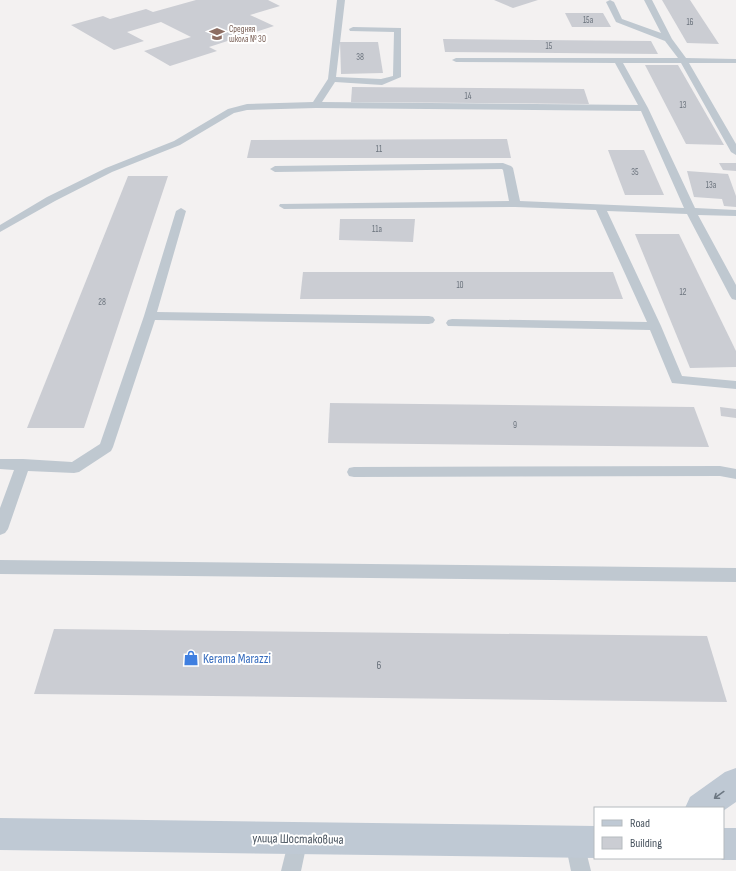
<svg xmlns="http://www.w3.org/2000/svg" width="736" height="871" font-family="'Sofia Sans Condensed',sans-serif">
	<rect width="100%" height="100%" fill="#f3f1f1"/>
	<g fill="#cbcdd3">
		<path d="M196 0H268L280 6 250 15 274 26 209 47 217 51 170 66 144 51 191 37 161 22 127 32 144 41 114 50 71 25 103 16 110 19 146 9 153 12Z"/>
		<path d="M494 0H538L513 8Z"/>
		<path d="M662 0H690L719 44 687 43Z"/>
		<path d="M565 13H603L611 27H572Z"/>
		<path d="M443 39 651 41 658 54 445 52Z"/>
		<path d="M340 42H378L383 73 341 74Z"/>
		<path d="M645 65H678L724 145 686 144Z"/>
		<path d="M352 87 584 89 589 104 351 102Z"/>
		<path d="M507 139 511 158H247L251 140Z"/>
		<path d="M608 150H644L664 195H625Z"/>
		<path d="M719 163H736V171L723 170Z"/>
		<path d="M687 171 728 174 736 196V207L724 206 722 199 694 197Z"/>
		<path d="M128 176H168L84 428H27Z"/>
		<path d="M340 219H415L413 242 339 240Z"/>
		<path d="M635 234H679L736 351V367L690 368Z"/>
		<path d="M303 272H613L623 299H300Z"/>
		<path d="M330 403 694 407 709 447 328 443Z"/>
		<path d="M720 407 736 409V418L721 416Z"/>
		<path d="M54 629 707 636 727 702 34 694Z"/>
	</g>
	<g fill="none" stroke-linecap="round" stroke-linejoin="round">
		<g fill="#bfc8d0" fill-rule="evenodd">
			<path d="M337 0H345L336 77 381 79 393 76 394 32 350 31 349 29 353 27 401 28V77L382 85 335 82 322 102 638 105 615 63 456 62 452 60 456 58H678L665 41 616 22 606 2 610 0 614 2 622 19 661 33 644 0H652L672 39 686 58 736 59V63H689L736 144V155L731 152 681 63H623L648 108 695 208 736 210V216L698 215 736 285V300L732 299 730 296 687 214 607 211 661 326 682 376 736 381V389L672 383 650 330 448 326 446 323 448 320 452 319 647 322 596 210 515 207 284 209 279 206 280 204 509 201 503 170 502 169 275 172 270 169 275 166 503 163 511 166 513 168 520 201 684 208 641 111 316 108 247 110 234 113 180 145 112 172 55 201 0 232V225L47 197 106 168 174 141 228 109 247 104 313 102 328 79Z"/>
			<path d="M181 208 186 211 157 312 429 316 433 317 435 320 433 323 429 324 155 320 113 447 111 451 79 472 74 473 28 471 8 529 5 533 0 535V508L14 470 0 469V459H23L72 462 100 444 144 316 176 211Z"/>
			<path d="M720 466 736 469V479L720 476 354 477 349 476 347 472 349 468 354 467Z"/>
			<path d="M0 560 736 568V582L0 574Z"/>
			<path d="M298 828 305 831 308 838 301 871H281L291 831Z"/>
			<path d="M575 832 582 835 591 871H571L565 842 568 835Z"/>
		</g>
		<g fill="#bfc9d4" fill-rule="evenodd">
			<path d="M736 768V802L723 811V808H685L690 797 725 772Z"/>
			<path d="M0 818 595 826V858L0 850Z"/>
			<path d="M723 828H736V860H723L718 858H723Z"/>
		</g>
	</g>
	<defs><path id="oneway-shaft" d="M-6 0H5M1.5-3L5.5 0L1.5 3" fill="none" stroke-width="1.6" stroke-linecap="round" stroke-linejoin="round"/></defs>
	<use stroke="#6c7782" href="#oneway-shaft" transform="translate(719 795) rotate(144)"/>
	<defs>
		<g id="school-bare" transform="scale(1.2)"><path d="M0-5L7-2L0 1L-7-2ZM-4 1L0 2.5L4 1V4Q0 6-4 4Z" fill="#8d6e63" stroke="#fff" stroke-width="2.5" paint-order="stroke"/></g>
		<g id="shop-bare" transform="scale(1.2)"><path d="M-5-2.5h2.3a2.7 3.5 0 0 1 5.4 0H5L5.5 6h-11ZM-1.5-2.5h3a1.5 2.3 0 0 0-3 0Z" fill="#3f7fe0" stroke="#fff" stroke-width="2.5" paint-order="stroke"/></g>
	</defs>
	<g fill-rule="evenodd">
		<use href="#school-bare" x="217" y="34"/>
		<use href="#shop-bare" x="191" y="658"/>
	</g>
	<g text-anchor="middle" stroke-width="4" stroke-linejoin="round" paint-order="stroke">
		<g font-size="9" fill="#6a727c">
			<text x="588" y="23">15а</text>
			<text x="690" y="25">16</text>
			<text x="549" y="49">15</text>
			<text x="360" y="60">38</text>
			<text x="468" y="99">14</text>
			<text x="683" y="108">13</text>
			<text x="379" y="152">11</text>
			<text x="635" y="175">35</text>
			<text x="711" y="188">13а</text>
			<text x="377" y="232">11а</text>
			<text x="460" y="288">10</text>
			<text x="683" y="295">12</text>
			<text x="102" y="305">28</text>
			<text x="515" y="428">9</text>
		</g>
		<g font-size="9" fill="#785e54" stroke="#fff" text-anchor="start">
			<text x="229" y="32">Средняя<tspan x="229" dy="10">школа № 30</tspan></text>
		</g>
		<g font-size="11" fill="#6a727c">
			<text x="379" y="669">6</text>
		</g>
		<g font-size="13" fill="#366cbe" stroke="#fff" text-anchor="start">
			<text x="203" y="663">Kerama Marazzi</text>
		</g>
		<g font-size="13" fill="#49545f" stroke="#fff">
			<text transform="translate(298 838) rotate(1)" y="5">улица Шостаковича</text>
		</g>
	</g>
	<rect x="594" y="807" width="130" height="52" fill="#ffffff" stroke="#b6bbbf"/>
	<rect x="602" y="820" width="20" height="6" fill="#bfc9d4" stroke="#b6bbbf"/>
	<text x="630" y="827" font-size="12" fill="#49545f">Road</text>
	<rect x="602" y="837" width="20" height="12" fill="#cbcdd3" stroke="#b6bbbf"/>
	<text x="630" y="847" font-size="12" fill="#49545f">Building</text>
</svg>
